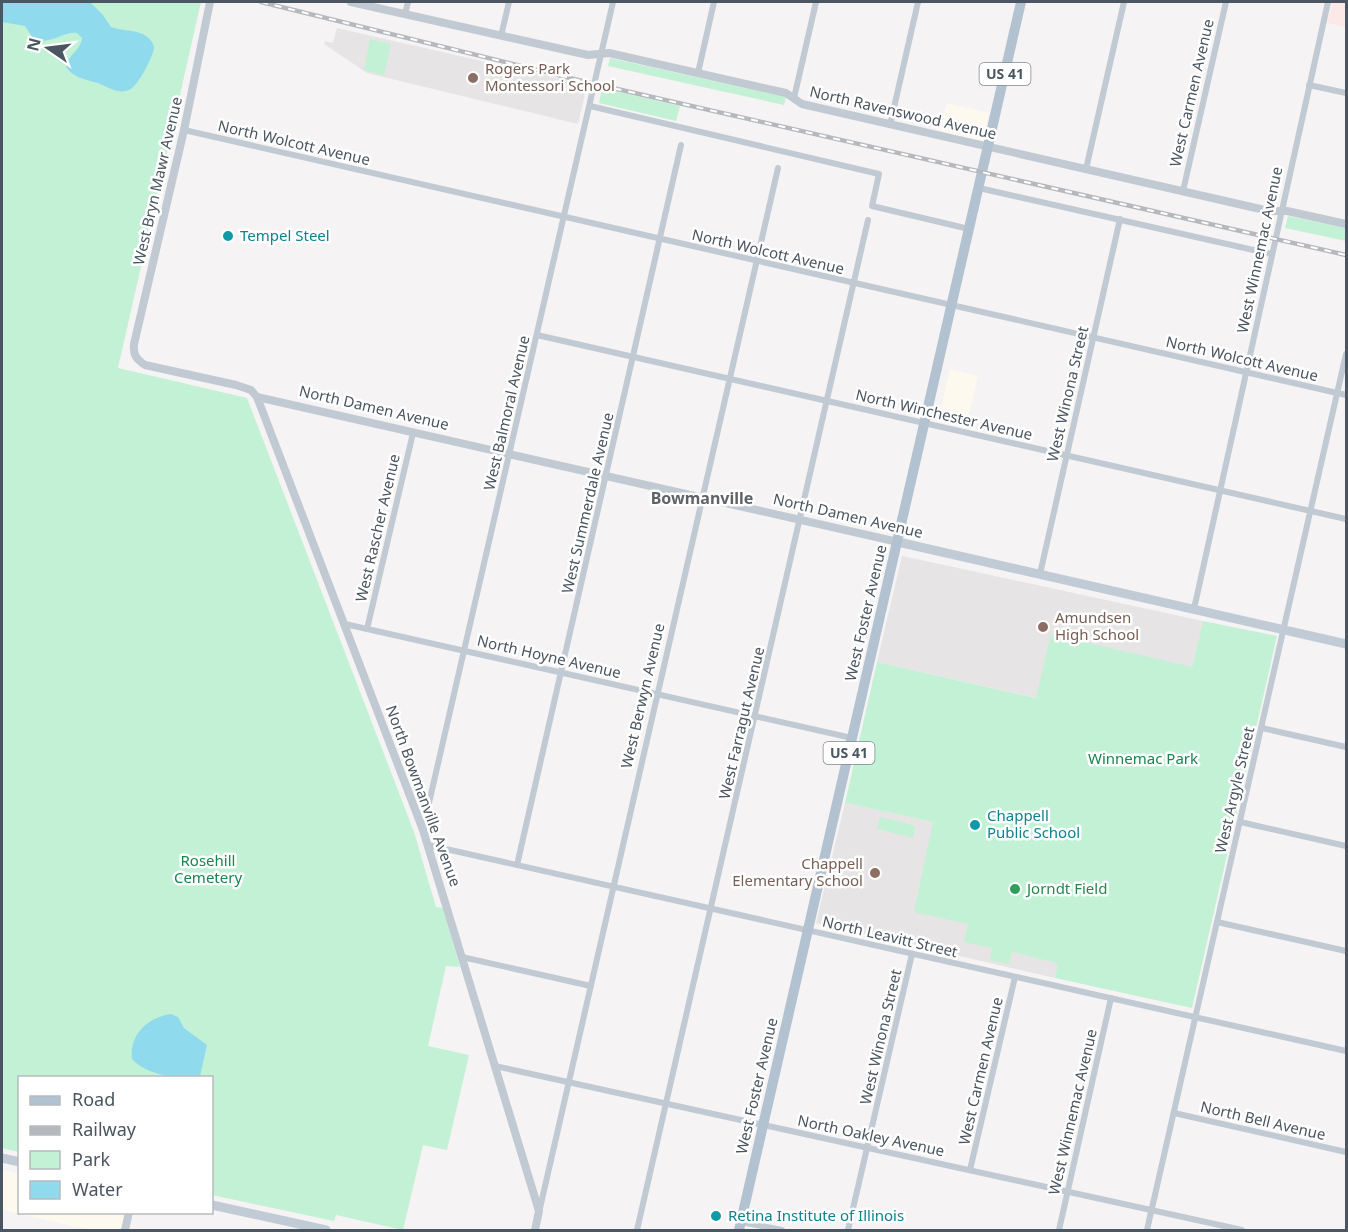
<svg xmlns="http://www.w3.org/2000/svg" width="1348" height="1232" font-family="'Noto Sans',sans-serif">
	<rect width="100%" height="100%" fill="#f5f3f3"/>
	<g fill="#fdf9ef">
		<path d="M947 103 989 113 982 141 940 131Z"/>
		<path d="M950 369 978 376 967 422 939 416Z"/>
		<path d="M2 1170 19 1174 20 1212 128 1213 124 1230H90L2 1210Z"/>
	</g>
	<g fill="#e6e4e5">
		<path d="M337 28 587 85 578 124 367 73 324 44 325 41 333 43Z"/>
		<path d="M902 556 1203 621 1192 667 1037 698 877 662Z"/>
		<path d="M845 803 933 822 1062 946 1055 978 816 923Z"/>
	</g>
	<path fill="#fce8e6" d="M1333 2H1346V27L1327 23Z"/>
	<g fill="#c3f1d5">
		<path d="M2 2H201L118 368 247 398 414 832 436 907 443 908 460 967 446 966 428 1046 469 1055 447 1150 423 1145 403 1230 336 1215 334 1221 212 1195V1078H20L19 1152 2 1148Z"/>
		<path d="M370 39 391 44 384 75 364 70Z"/>
		<path d="M610 58 786 97 784 105 608 66Z"/>
		<path d="M602 88 680 106 676 121 599 103Z"/>
		<path d="M1288 216 1346 228V241L1285 228Z"/>
		<path d="M1203 621 1277 636 1192 1008 1055 978 1058 963 1012 952 1009 964 990 960 992 948 964 942 968 924 914 912 933 822 845 803 877 662 1036 698 1051 634 1192 667Z"/>
		<path d="M880 817 907 823V824L915 826 913 838 877 829Z"/>
	</g>
	<g fill="#90daee">
		<path d="M2 2H90L103 15 111 27C121 31 139 30 146 36 149 38 153 42 154 47 154 55 138 87 129 90 116 95 106 85 94 82 83 79 73 77 66 67 68 55 81 50 82 38L77 33C63 31 48 47 34 38 30 35 28 30 25 26L2 22Z"/>
		<path d="M171 1014 178 1017 184 1028 207 1045 200 1076 197 1077C175 1078 148 1076 132 1059 129 1035 148 1017 171 1014Z"/>
	</g>
	<g fill="none" stroke-linecap="round" stroke-linejoin="round">
		<g stroke="#c1cad2" stroke-width="6">
			<path d="M405 14 408 2"/>
			<path d="M501 36 509 2"/>
			<path d="M698 73 714 2"/>
			<path d="M1309 85 1346 93"/>
			<path d="M794 98 816 2"/>
			<path d="M590 106 879 174 872 206 969 229"/>
			<path d="M890 125 918 2"/>
			<path d="M184 130 1346 395"/>
			<path d="M1086 169 1124 2"/>
			<path d="M979 188 1271 254"/>
			<path d="M1183 191 1226 2"/>
			<path d="M537 335 1346 519"/>
			<path d="M1040 574 1120 219"/>
			<path d="M1194 609 1328 2"/>
			<path d="M345 624 852 738"/>
			<path d="M367 629 413 433"/>
			<path d="M1262 728 1346 747"/>
			<path d="M1240 822 1346 846"/>
			<path d="M423 829 613 2"/>
			<path d="M428 845 1346 1051"/>
			<path d="M517 865 681 145"/>
			<path d="M1217 922 1346 951"/>
			<path d="M462 957 591 986"/>
			<path d="M495 1066 1242 1230"/>
			<path d="M1174 1113 1346 1152"/>
			<path d="M970 1170 1015 977"/>
			<path d="M540 1208 778 168"/>
			<path d="M741 1222 782 1230"/>
			<path d="M637 1230 868 220"/>
			<path d="M848 1230 912 954"/>
			<path d="M1059 1230 1111 998"/>
			<path d="M1147 1230 1346 354"/>
		</g>
		<g stroke="#c1cad2" stroke-width="8">
			<path d="M210 2 184 130 134 344C133 355 136 359 145 365L236 385 251 390 257 397 898 542"/>
			<path d="M351 2 588 55 609 53 786 93 802 104 1269 211H1287L1346 224"/>
			<path d="M257 397 423 830 539 1211 535 1230"/>
			<path d="M125 1230 129 1212"/>
		</g>
		<g stroke="#c1cbd6" stroke-width="9">
			<path d="M898 542 1346 644"/>
			<path d="M2 1158 20 1162"/>
			<path d="M212 1205 326 1230"/>
		</g>
		<path stroke="#b3c2d1" stroke-width="10" d="M739 1230 1021 2"/>
		<g stroke="#b5b8bd" stroke-width="4.5">
			<path id="rail" d="M261 2 582 81 1346 255"/>
		</g>
		<use href="#rail" stroke="#fff" stroke-width="2" stroke-dasharray="7" stroke-linecap="butt"/>
	</g>
	<g fill="#8d6e63" stroke="#fff" stroke-width="2">
		<circle cx="473" cy="78" r="6"/>
		<circle cx="1043" cy="627" r="6"/>
		<circle cx="875" cy="873" r="6"/>
	</g>
	<g fill="#0f9aa8" stroke="#fff" stroke-width="2">
		<circle cx="228" cy="236" r="6"/>
		<circle cx="975" cy="825" r="6"/>
		<circle cx="716" cy="1216" r="6"/>
	</g>
	<circle fill="#2e9e5b" stroke="#fff" stroke-width="2" cx="1015" cy="889" r="6"/>
	<g text-anchor="middle" stroke-width="5" stroke-linejoin="round" paint-order="stroke">
		<g fill="#fff" stroke="#808990" stroke-width="1.5">
			<rect x="979.5" y="63" width="51" height="22" rx="4.5"/>
			<rect x="823.5" y="742" width="51" height="22" rx="4.5"/>
		</g>
		<g font-size="14" font-weight="bold" fill="#4a5661">
			<text x="1005" y="79">US 41</text>
			<text x="849" y="758">US 41</text>
		</g>
		<g font-size="15" fill="#785e54" stroke="#fff" text-anchor="start">
			<text x="485" y="74">Rogers Park<tspan x="485" dy="17">Montessori School</tspan></text>
			<text x="1055" y="623">Amundsen<tspan x="1055" dy="17">High School</tspan></text>
			<text x="863" y="869" text-anchor="end">Chappell<tspan x="863" dy="17">Elementary School</tspan></text>
		</g>
		<g font-size="15" fill="#4a5661" stroke="#fff">
			<text transform="translate(1192 93) rotate(-77)" y="5">West Carmen Avenue</text>
			<text transform="translate(903 113) rotate(13)" y="5">North Ravenswood Avenue</text>
			<text transform="translate(294 143) rotate(13)" y="5">North Wolcott Avenue</text>
			<text transform="translate(158 181) rotate(-77)" y="5">West Bryn Mawr Avenue</text>
			<text transform="translate(1260 250) rotate(-78)" y="5">West Winnemac Avenue</text>
			<text transform="translate(768 252) rotate(13)" y="5">North Wolcott Avenue</text>
			<text transform="translate(1242 359) rotate(13)" y="5">North Wolcott Avenue</text>
			<text transform="translate(1068 394) rotate(-77)" y="5">West Winona Street</text>
			<text transform="translate(374 408) rotate(13)" y="5">North Damen Avenue</text>
			<text transform="translate(507 413) rotate(-77)" y="5">West Balmoral Avenue</text>
			<text transform="translate(944 415) rotate(13)" y="5">North Winchester Avenue</text>
			<text transform="translate(588 503) rotate(-77)" y="5">West Summerdale Avenue</text>
			<text transform="translate(848 516) rotate(13)" y="5">North Damen Avenue</text>
			<text transform="translate(378 528) rotate(-77)" y="5">West Rascher Avenue</text>
			<text transform="translate(866 613) rotate(-77)" y="5">West Foster Avenue</text>
			<text transform="translate(549 657) rotate(13)" y="5">North Hoyne Avenue</text>
			<text transform="translate(643 696) rotate(-77)" y="5">West Berwyn Avenue</text>
			<text transform="translate(742 723) rotate(-77)" y="5">West Farragut Avenue</text>
			<text transform="translate(1235 790) rotate(-77)" y="5">West Argyle Street</text>
			<text transform="translate(423 796) rotate(70)" y="5">North Bowmanville Avenue</text>
			<text transform="translate(890 937) rotate(13)" y="5">North Leavitt Street</text>
			<text transform="translate(881 1037) rotate(-77)" y="5">West Winona Street</text>
			<text transform="translate(981 1071) rotate(-77)" y="5">West Carmen Avenue</text>
			<text transform="translate(757 1086) rotate(-77)" y="5">West Foster Avenue</text>
			<text transform="translate(1073 1112) rotate(-77)" y="5">West Winnemac Avenue</text>
			<text transform="translate(1263 1121) rotate(13)" y="5">North Bell Avenue</text>
			<text transform="translate(871 1136) rotate(12)" y="5">North Oakley Avenue</text>
		</g>
		<g font-size="15" fill="#0d838f" stroke="#fff" text-anchor="start">
			<text x="240" y="241">Tempel Steel</text>
			<text x="987" y="821">Chappell<tspan x="987" dy="17">Public School</tspan></text>
			<text x="728" y="1221">Retina Institute of Illinois</text>
		</g>
		<g font-size="15" fill="#17864f" stroke="#fff">
			<text x="1143" y="764">Winnemac Park</text>
			<text x="208" y="866">Rosehill<tspan x="208" dy="17">Cemetery</tspan></text>
		</g>
		<g font-size="15" fill="#27864d" stroke="#fff" text-anchor="start">
			<text x="1027" y="894">Jorndt Field</text>
		</g>
		<g font-size="16" font-weight="bold" fill="#5f6368" stroke="#fff">
			<text x="702" y="504">Bowmanville</text>
		</g>
	</g>
	<rect width="1348" height="1232" fill="none" stroke="#4a5661" stroke-width="6"/>
	<rect x="18" y="1076" width="195" height="138" fill="#ffffff" stroke="#b7bbc0" stroke-width="1.5"/>
	<rect x="30" y="1096" width="30" height="9" fill="#b3c2d1" stroke="#b7bbc0" stroke-width="1.5"/>
	<text x="72" y="1106" font-size="18" fill="#4a5661">Road</text>
	<rect x="30" y="1126" width="30" height="9" fill="#b5b8bd" stroke="#b7bbc0" stroke-width="1.5"/>
	<text x="72" y="1136" font-size="18" fill="#4a5661">Railway</text>
	<rect x="30" y="1151" width="30" height="18" fill="#c3f1d5" stroke="#b7bbc0" stroke-width="1.5"/>
	<text x="72" y="1166" font-size="18" fill="#4a5661">Park</text>
	<rect x="30" y="1181" width="30" height="18" fill="#90daee" stroke="#b7bbc0" stroke-width="1.5"/>
	<text x="72" y="1196" font-size="18" fill="#4a5661">Water</text>
	<g transform="translate(48 48) rotate(284)" stroke="#ffffff" stroke-width="4.5" paint-order="stroke">
	<path d="M0-4.5L10 22L0 15L-10 22Z" fill="#4a5661"/>
	<text y="-9" font-size="16" font-weight="bold" text-anchor="middle" fill="#4a5661">N</text>
	</g>
</svg>
